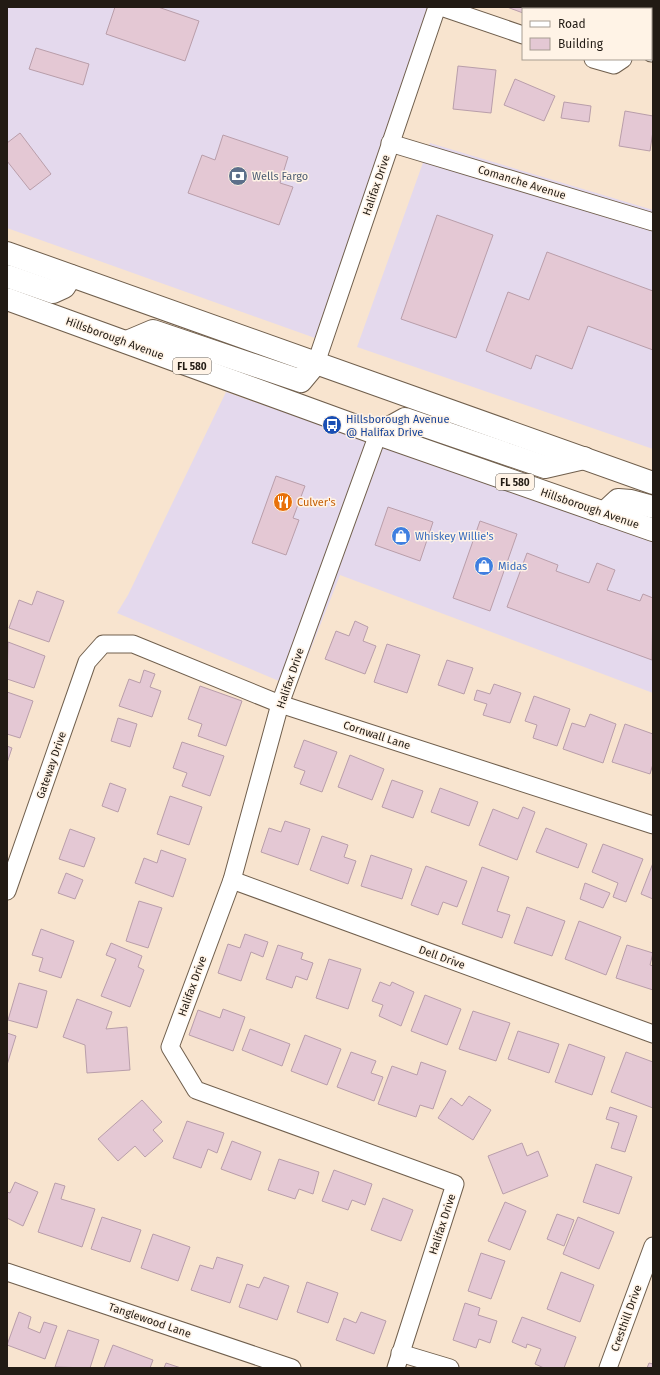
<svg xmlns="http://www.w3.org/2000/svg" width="660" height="1375" font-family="'Fira Sans',sans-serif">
	<rect width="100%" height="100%" fill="#f8e4cf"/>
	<g fill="#e4d9ed">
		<path d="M7 7H428L315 338 7 228Z"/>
		<path d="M430 143 653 210V449L357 347Z"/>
		<path d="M226 392 366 441 279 681 117 613 128 595Z"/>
		<path d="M383 447 653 542V693L340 575 295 689Z"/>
	</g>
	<g fill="#e4c8d4" stroke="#b99eaa">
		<path d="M115 7H158L199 21 185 61 106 34Z"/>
		<path d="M507 7H527L526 9H523V13Z"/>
		<path d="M583 7H612L611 9H582Z"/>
		<path d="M36 48 89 64 83 85 29 69Z"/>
		<path d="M458 66 496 70 491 113 453 109Z"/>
		<path d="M515 79 555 96 544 121 504 105Z"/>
		<path d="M564 102 591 106 589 122 561 118Z"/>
		<path d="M625 111 653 116V131L650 151 619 146Z"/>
		<path d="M20 133 51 174 30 190 7 161V143Z"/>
		<path d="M223 135 288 157 280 183 293 187 279 225 188 193 202 155 215 160Z"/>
		<path d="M437 215 493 235 456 338 401 319Z"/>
		<path d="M547 252 653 291V350L588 326 572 369 536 355 531 369 486 351 508 292 529 300Z"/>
		<path d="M276 476 305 486 293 518 299 520 286 555 252 543Z"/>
		<path d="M388 507 433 522 420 561 375 545Z"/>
		<path d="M480 521 517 534 490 611 453 598Z"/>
		<path d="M527 553 558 565 556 571 589 583 597 563 615 570 607 590 640 601 643 594 653 598 652 660 507 607Z"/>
		<path d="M37 591 64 601 49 642 9 628 19 600 32 605Z"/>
		<path d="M355 621 368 627 363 641 376 646 365 674 325 659 336 631 349 636Z"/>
		<path d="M8 642 45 656 34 688 7 679Z"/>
		<path d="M387 644 420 655 407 693 374 682Z"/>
		<path d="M447 660 473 668 464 694 438 685Z"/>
		<path d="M144 670 155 674 150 687 161 691 152 717 119 706 129 679 140 683Z"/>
		<path d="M494 684 521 693 510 723 483 715 487 704 474 700 477 690 490 694Z"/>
		<path d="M200 686 242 701 226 746 198 736 202 724 188 719Z"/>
		<path d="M7 692 33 701 20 738 7 734Z"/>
		<path d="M534 696 570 709 557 746 533 738 537 725 525 721Z"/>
		<path d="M590 714 616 724 603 763 563 749 572 723 585 727Z"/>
		<path d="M118 718 137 724 130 747 111 741Z"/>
		<path d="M625 724 653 734V764L650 774 612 762Z"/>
		<path d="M304 740 337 752 322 792 300 784 305 771 294 767Z"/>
		<path d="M182 742 224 756 210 796 182 786 187 773 173 768Z"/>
		<path d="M7 746 12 748 7 763Z"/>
		<path d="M350 755 384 769 372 800 338 787Z"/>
		<path d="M392 780 423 791 413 818 382 807Z"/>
		<path d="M110 783 126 789 118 812 102 806Z"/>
		<path d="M440 788 478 802 469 826 431 812Z"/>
		<path d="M170 796 202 807 189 845 157 834Z"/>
		<path d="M523 807 535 812 517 860 479 845 493 809 518 819Z"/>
		<path d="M285 821 310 829 298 865 261 852 269 828 281 832Z"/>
		<path d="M546 828 587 844 578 868 536 852Z"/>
		<path d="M70 829 95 838 84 867 59 859Z"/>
		<path d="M322 836 348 845 344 857 356 861 348 884 310 870Z"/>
		<path d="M603 844 643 859 626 902 613 897 618 883 592 872Z"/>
		<path d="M161 850 186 859 173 897 135 883 144 858 157 863Z"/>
		<path d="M371 855 412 869 402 899 361 886Z"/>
		<path d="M653 863V899L641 894Z"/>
		<path d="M426 866 467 881 457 907 443 902 438 915 411 905Z"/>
		<path d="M482 867 509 877 497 911 510 915 502 938 462 924Z"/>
		<path d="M66 873 83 880 75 899 58 893Z"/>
		<path d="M585 883 610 893 603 908 580 899Z"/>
		<path d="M139 901 162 908 148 948 126 941Z"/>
		<path d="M527 907 565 921 552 956 514 943Z"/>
		<path d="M579 921 621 937 606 975 565 959Z"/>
		<path d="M41 929 74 941 61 978 39 971 43 958 32 955Z"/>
		<path d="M245 934 268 942 263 957 251 952 241 981 218 973 228 944 240 948Z"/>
		<path d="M111 943 142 956 138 967 144 970 130 1007 101 996 116 959 106 955Z"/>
		<path d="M278 945 303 953 301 959 313 963 307 980 296 976 292 988 266 979Z"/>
		<path d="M627 945 653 953 650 965 653 966V990L616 978Z"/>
		<path d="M329 959 361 969 348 1009 316 998Z"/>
		<path d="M380 982 390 986 392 982 414 992 401 1026 379 1016 383 1005 372 1001Z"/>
		<path d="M19 983 47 991 37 1028 8 1020Z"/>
		<path d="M425 995 461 1009 447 1045 411 1031Z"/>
		<path d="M77 999 112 1012 106 1029 127 1027 130 1070 87 1073 85 1045 63 1037Z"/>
		<path d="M223 1009 245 1017 233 1051 189 1035 198 1010 220 1018Z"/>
		<path d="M473 1011 510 1023 496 1061 459 1049Z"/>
		<path d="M250 1029 290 1044 282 1066 242 1050Z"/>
		<path d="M518 1031 559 1044 549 1073 508 1059Z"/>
		<path d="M7 1033 16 1036 7 1065Z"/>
		<path d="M305 1035 341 1049 327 1085 291 1071Z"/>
		<path d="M569 1044 605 1057 592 1095 555 1082Z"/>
		<path d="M351 1052 376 1061 371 1073 383 1077 374 1101 337 1087Z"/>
		<path d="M626 1052 653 1062V1108L611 1092Z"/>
		<path d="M421 1062 446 1071 433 1109 420 1105 416 1117 378 1104 392 1066 417 1075Z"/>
		<path d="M469 1096 491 1110 473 1140 438 1118 451 1098 462 1106Z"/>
		<path d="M142 1100 162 1122 153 1130 163 1141 145 1157 135 1146 118 1161 98 1139Z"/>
		<path d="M610 1107 637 1116 625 1152 611 1148 619 1123 606 1119Z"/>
		<path d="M187 1121 224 1133 217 1153 208 1149 201 1168 173 1158Z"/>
		<path d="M232 1141 261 1152 251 1180 221 1169Z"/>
		<path d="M522 1143 527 1156 538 1151 548 1176 503 1194 488 1156Z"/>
		<path d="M279 1159 319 1172 313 1194 299 1189 295 1199 268 1190Z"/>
		<path d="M596 1164 632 1177 619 1214 583 1202Z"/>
		<path d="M334 1170 372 1184 365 1205 352 1200 348 1210 322 1201Z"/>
		<path d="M15 1182 38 1192 23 1226 7 1218V1192L10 1193Z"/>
		<path d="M55 1183 65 1186 61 1199 95 1209 82 1247 38 1232Z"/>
		<path d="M383 1198 413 1210 401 1241 371 1230Z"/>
		<path d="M505 1202 526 1211 510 1250 488 1241Z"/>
		<path d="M557 1214 574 1220 564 1246 547 1239Z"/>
		<path d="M102 1217 141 1230 130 1262 91 1249Z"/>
		<path d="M578 1217 614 1232 599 1269 563 1254Z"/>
		<path d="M153 1234 190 1247 178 1281 141 1268Z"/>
		<path d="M481 1253 505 1261 491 1299 468 1291Z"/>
		<path d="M217 1257 243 1265 230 1303 191 1290 200 1265 213 1269Z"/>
		<path d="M561 1272 594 1285 580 1322 547 1309Z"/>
		<path d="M264 1277 289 1286 277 1320 239 1307 247 1284 259 1288Z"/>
		<path d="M307 1282 338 1293 328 1323 297 1312Z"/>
		<path d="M465 1303 480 1308 478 1315 497 1321 490 1343 479 1339 476 1348 453 1340Z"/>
		<path d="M19 1312 31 1317 28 1328 40 1333 44 1322 57 1326 45 1359 7 1345Z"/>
		<path d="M361 1312 386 1321 374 1354 336 1340 344 1318 356 1323Z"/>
		<path d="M522 1317 576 1337 564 1368H544L535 1364 541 1349 527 1344 526 1348 512 1342Z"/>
		<path d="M68 1330 99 1340 90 1368 55 1367Z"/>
		<path d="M113 1345 153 1360 150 1368H104Z"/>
		<path d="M166 1363 181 1368H164Z"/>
		<path d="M649 1363 653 1364V1368H647Z"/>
	</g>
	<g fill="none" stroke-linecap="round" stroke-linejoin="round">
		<g stroke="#705f4d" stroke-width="19">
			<g id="street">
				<path d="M441 7 523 35"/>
				<path d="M651 17 653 12"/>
				<path d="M651 53H653"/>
				<path d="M593 59 614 65 623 59"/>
				<path d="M390 143 653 222"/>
				<path d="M316 363 437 7"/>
				<path d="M378 434 280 704 232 880 170 1047 196 1090 455 1184 396 1368"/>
				<path d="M232 880 653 1034"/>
				<path d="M7 891 87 662 103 644H133L280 704 653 825"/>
				<path d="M7 1272 292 1368"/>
				<path d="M400 1353 450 1368"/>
				<path d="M608 1368 653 1246"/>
			</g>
		</g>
		<g stroke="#705f4d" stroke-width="24">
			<g id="primary">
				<path d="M7 253 653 483"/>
				<path d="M7 276 53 292 64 287 71 276"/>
				<path d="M7 299 378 434 653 530"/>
				<path d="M127 342 153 331 301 381 316 363"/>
				<path d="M378 434 405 419 545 467 584 458"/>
				<path d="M604 513 618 500 631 501 653 507"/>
			</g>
		</g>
		<use href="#street" stroke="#fff" stroke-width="17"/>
		<use href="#primary" stroke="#fff" stroke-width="22"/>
	</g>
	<defs>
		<g id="bank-disc" transform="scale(1)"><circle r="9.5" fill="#5c6f8a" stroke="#fff3e6"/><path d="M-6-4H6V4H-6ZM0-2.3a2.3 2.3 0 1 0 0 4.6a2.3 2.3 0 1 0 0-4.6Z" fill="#fff"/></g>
		<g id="bus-disc" transform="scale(1)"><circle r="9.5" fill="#1a4fb4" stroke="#fff3e6"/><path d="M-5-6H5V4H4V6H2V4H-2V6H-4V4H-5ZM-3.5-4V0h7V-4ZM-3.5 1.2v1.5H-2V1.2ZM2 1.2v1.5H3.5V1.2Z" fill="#fff"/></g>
		<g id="restaurant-disc" transform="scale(1)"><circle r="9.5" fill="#e8710a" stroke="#fff3e6"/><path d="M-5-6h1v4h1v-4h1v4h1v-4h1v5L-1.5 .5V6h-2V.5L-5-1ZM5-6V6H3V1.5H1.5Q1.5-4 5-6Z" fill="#fff"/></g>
		<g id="shop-disc" transform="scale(1)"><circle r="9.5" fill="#3f7fe0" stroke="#fff3e6"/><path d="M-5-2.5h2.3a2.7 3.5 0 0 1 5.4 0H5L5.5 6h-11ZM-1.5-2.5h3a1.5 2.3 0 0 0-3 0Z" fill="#fff"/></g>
	</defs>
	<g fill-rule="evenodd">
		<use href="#bank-disc" x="238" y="176"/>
		<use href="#bus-disc" x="332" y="425"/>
		<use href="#restaurant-disc" x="283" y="502"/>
		<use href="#shop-disc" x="401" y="536"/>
		<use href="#shop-disc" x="484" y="566"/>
	</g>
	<g text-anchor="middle" stroke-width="3" stroke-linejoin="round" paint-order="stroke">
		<g fill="#fff3e6" stroke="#645c53" stroke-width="1">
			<rect x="173" y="358" width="38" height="16" rx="3"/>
			<rect x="496" y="474" width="38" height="16" rx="3"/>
		</g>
		<g font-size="10" font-weight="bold" fill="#221b14">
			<text x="192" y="370">FL 580</text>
			<text x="515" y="486">FL 580</text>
		</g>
		<g font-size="11" fill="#4e5e75" stroke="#fff3e6" text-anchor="start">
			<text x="252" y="180">Wells Fargo</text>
		</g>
		<g font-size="11" fill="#221b14" stroke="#fff3e6">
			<text transform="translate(522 182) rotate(17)" y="4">Comanche Avenue</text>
			<text transform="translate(376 185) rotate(-71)" y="4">Halifax Drive</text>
			<text transform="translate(115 338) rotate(20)" y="4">Hillsborough Avenue</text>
			<text transform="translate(590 508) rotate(19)" y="4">Hillsborough Avenue</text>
			<text transform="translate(290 678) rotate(-71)" y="4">Halifax Drive</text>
			<text transform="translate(377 735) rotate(18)" y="4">Cornwall Lane</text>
			<text transform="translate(51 765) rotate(-71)" y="4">Gateway Drive</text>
			<text transform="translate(442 957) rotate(20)" y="4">Dell Drive</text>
			<text transform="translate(192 986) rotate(-70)" y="4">Halifax Drive</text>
			<text transform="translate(442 1224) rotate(-72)" y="4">Halifax Drive</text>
			<text transform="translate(626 1318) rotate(-70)" y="4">Cresthill Drive</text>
			<text transform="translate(150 1320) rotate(19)" y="4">Tanglewood Lane</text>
		</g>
		<g font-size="11" fill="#164399" stroke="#fff3e6" text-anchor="start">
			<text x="346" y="423">Hillsborough Avenue<tspan x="346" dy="13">@ Halifax Drive</tspan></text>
		</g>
		<g font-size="11" fill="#c56008" stroke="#fff3e6" text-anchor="start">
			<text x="297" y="506">Culver's</text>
		</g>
		<g font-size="11" fill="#366cbe" stroke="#fff3e6" text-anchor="start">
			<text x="415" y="540">Whiskey Willie's</text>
			<text x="498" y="570">Midas</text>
		</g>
	</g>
	<rect width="660" height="1375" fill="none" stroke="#221b14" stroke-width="16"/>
	<rect x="522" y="8" width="130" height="52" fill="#fff3e6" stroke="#a79d92"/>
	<rect x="530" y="21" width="20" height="6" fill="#ffffff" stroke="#a79d92"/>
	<text x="558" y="28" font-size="12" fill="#221b14">Road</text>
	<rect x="530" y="38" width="20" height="12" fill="#e4c8d4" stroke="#a79d92"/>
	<text x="558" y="48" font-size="12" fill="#221b14">Building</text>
</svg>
